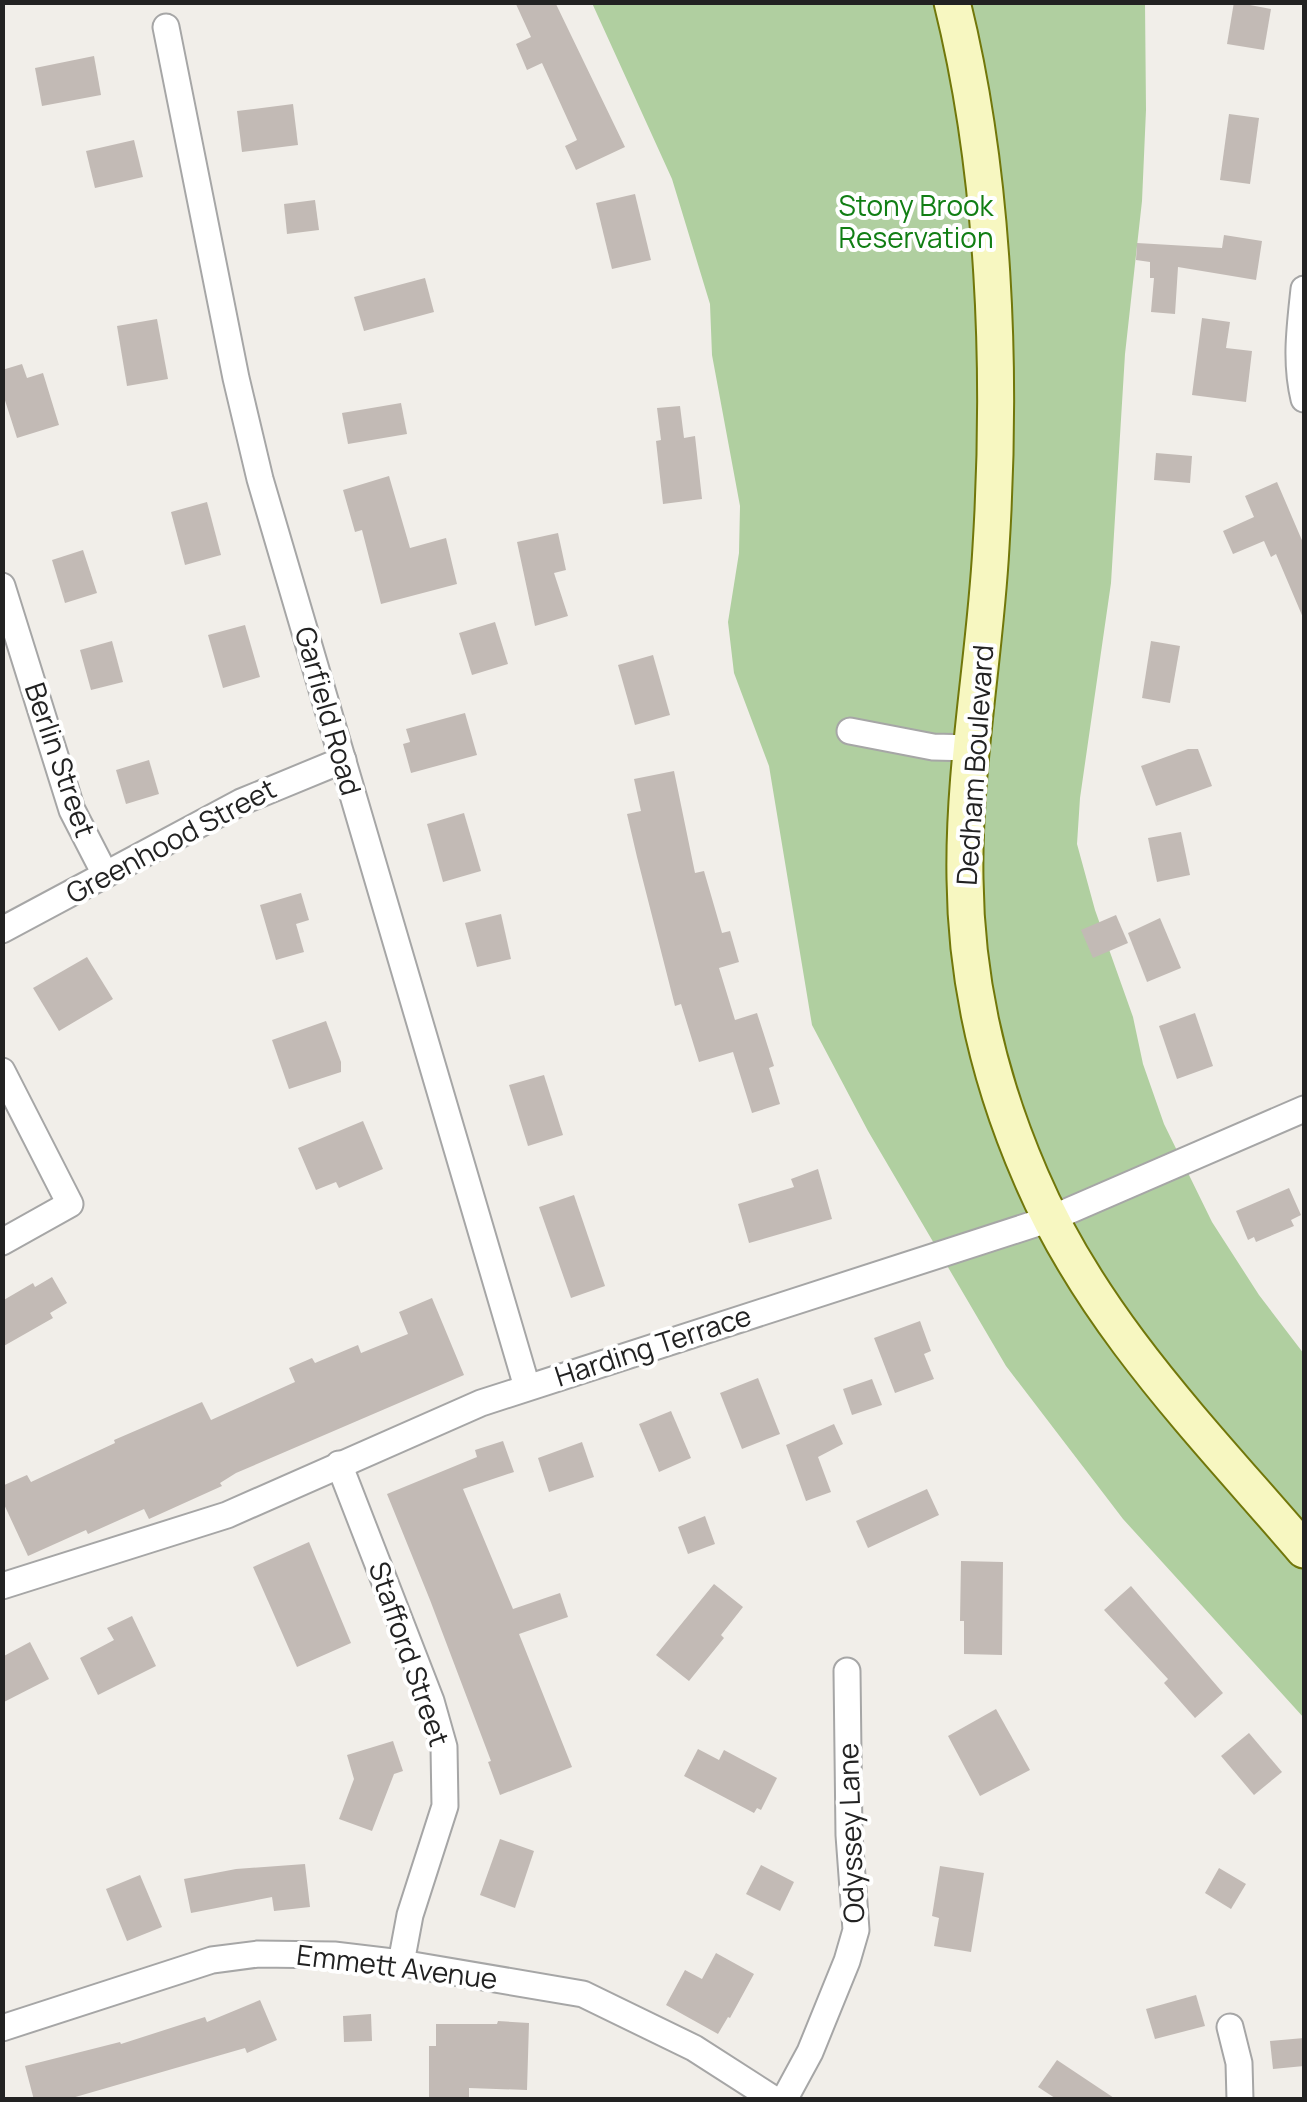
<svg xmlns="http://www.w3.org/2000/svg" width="1307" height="2102" font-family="Manrope,sans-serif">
	<rect width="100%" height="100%" fill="#f1eee9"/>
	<path fill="#b0cfa0" d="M592 3H1145L1146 110 1142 201 1125 354 1111 583 1080 798 1077 844 1095 910 1133 1017 1143 1064 1164 1124 1212 1222 1259 1295 1304 1354V1718L1123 1519 1006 1366 868 1131 812 1025 769 766 734 673 728 622 739 553 740 506 712 355 710 304 672 179Z"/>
	<g fill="#c2bab5">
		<path d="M515 2H555L625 147 576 170 565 146 577 140 542 63 527 70 516 44 531 37Z"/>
		<path d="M1234 2 1271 9 1264 50 1227 44Z"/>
		<path d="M94 56 101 95 42 106 35 68Z"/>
		<path d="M293 104 298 145 242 152 237 111Z"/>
		<path d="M1229 114 1259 118 1250 184 1220 180Z"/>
		<path d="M134 140 143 177 95 188 86 151Z"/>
		<path d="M635 194 651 260 612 269 596 203Z"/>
		<path d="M315 200 319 230 287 234 284 204Z"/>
		<path d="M1224 235 1262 241 1256 280 1178 267 1175 314 1151 312 1154 278H1150V262L1136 260 1137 243 1222 248Z"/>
		<path d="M425 278 434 312 364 331 354 297Z"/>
		<path d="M1202 318 1230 322 1226 348 1252 351 1246 402 1192 395Z"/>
		<path d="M157 319 168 379 127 386 117 326Z"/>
		<path d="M22 364 27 378 43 373 59 425 17 438 2 391V370Z"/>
		<path d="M401 403 407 434 348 444 342 413Z"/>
		<path d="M680 406 684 438 695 436 702 499 663 504 656 441 661 440 657 408Z"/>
		<path d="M1156 453 1192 456 1190 483 1154 480Z"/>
		<path d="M389 476 410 548 446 538 457 584 381 604 362 530 355 532 343 490Z"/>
		<path d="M1277 482 1304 545V620L1276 554 1271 557 1264 541 1233 554 1223 531 1254 517 1245 496Z"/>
		<path d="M207 502 221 555 185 565 171 512Z"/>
		<path d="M558 533 566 570 554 573 568 616 535 626 517 542Z"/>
		<path d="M83 550 97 593 65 603 52 560Z"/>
		<path d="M495 622 508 664 472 675 459 633Z"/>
		<path d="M245 625 260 677 223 688 208 635Z"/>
		<path d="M112 641 123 682 91 690 80 650Z"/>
		<path d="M1151 641 1180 646 1170 703 1142 698Z"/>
		<path d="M653 655 670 715 635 725 618 665Z"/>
		<path d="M465 713 477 755 411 773 403 744 410 742 406 729Z"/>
		<path d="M1188 749H1198L1212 786 1156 806 1141 766Z"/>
		<path d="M149 760 159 794 126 804 116 770Z"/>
		<path d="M674 771 695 873 704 871 722 933 730 931 739 962 719 968 735 1020 757 1013 774 1066 769 1068 780 1104 752 1113 733 1052 699 1062 681 1004 675 1006 637 857 627 814 641 811 634 779Z"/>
		<path d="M464 813 481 871 443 882 427 824Z"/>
		<path d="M1181 832 1190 875 1157 882 1148 838Z"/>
		<path d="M301 893 309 920 296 924 304 952 276 960 260 905Z"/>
		<path d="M501 914 511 959 477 967 465 923Z"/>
		<path d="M1116 915 1128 943 1093 958 1081 930Z"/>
		<path d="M1160 918 1181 968 1147 982 1128 933Z"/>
		<path d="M87 957 113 999 59 1031 33 988Z"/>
		<path d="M1195 1013 1213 1066 1177 1079 1159 1026Z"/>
		<path d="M326 1021 341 1062V1072L289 1089 272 1040Z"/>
		<path d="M544 1075 563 1135 528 1146 509 1085Z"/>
		<path d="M363 1121 383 1169 339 1188 336 1182 316 1190 298 1148Z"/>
		<path d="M818 1169 832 1219 749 1243 738 1204 794 1187 791 1179Z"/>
		<path d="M1289 1188 1301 1215 1291 1220 1294 1226 1256 1242 1254 1237 1248 1240 1236 1211Z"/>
		<path d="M574 1195 605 1286 571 1298 539 1207Z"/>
		<path d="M52 1277 67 1303 50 1313 53 1318 2 1347V1301L33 1283 35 1287Z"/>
		<path d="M432 1298 464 1375 236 1473 220 1483 222 1486 149 1519 144 1509 88 1534 86 1530 28 1556 2 1500V1486L27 1475 31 1482 115 1443 114 1440 202 1402 211 1420 295 1382 289 1368 312 1358 315 1363 358 1345 361 1353 408 1334 399 1312Z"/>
		<path d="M920 1321 931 1351 924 1354 934 1379 895 1393 874 1338Z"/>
		<path d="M758 1378 780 1434 742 1449 720 1393Z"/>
		<path d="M872 1379 882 1405 852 1415 843 1389Z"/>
		<path d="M671 1411 691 1458 659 1472 639 1424Z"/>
		<path d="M834 1424 843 1444 818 1457 831 1492 806 1501 786 1445Z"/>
		<path d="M503 1441 514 1472 463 1489 513 1609 560 1593 568 1617 519 1634 572 1767 500 1795 488 1762 491 1761 430 1600 387 1494 477 1457 475 1450Z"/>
		<path d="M582 1442 594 1477 549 1492 538 1458Z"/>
		<path d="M927 1489 939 1515 868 1548 856 1521Z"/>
		<path d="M705 1516 715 1544 688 1554 678 1527Z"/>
		<path d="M309 1542 351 1643 297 1667 253 1567Z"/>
		<path d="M961 1561 1003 1562 1002 1655 964 1654V1621H960Z"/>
		<path d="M714 1584 743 1607 721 1635 724 1638 689 1681 656 1655Z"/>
		<path d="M1131 1586 1223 1693 1195 1718 1164 1683 1168 1679 1104 1610Z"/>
		<path d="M132 1616 156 1666 98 1695 80 1658 114 1640 107 1628Z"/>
		<path d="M30 1642 49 1679 2 1703V1657Z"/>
		<path d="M996 1709 1030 1770 980 1796 948 1736Z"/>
		<path d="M1249 1733 1282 1772 1254 1795 1221 1756Z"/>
		<path d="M393 1741 403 1771 394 1774 372 1831 339 1819 354 1779 347 1755Z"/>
		<path d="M698 1749 719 1760 724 1750 777 1778 761 1810 757 1808 754 1813 684 1776Z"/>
		<path d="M500 1839 534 1851 515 1908 480 1895Z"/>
		<path d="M305 1864 310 1907 274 1911 272 1897 191 1913 184 1879 236 1869Z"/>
		<path d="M761 1865 794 1882 780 1911 746 1894Z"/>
		<path d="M940 1866 984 1873 971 1952 934 1946 939 1918 932 1916Z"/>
		<path d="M1219 1868 1246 1884 1231 1909 1205 1893Z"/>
		<path d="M140 1875 162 1927 127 1941 106 1889Z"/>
		<path d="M716 1953 754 1974 730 2018 728 2017 718 2034 666 2005 685 1970 702 1979Z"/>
		<path d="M1196 1995 1205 2026 1155 2039 1146 2009Z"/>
		<path d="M260 2000 277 2040 247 2053 245 2048 65 2100H34L25 2066 120 2042 121 2044 205 2017 207 2022Z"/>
		<path d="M371 2014 372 2041 344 2042 343 2016Z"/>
		<path d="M498 2021 529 2023 527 2090 469 2088V2098L429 2100V2046H436V2024H497Z"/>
		<path d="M1304 2038V2066L1273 2069 1270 2041Z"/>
		<path d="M1057 2060 1117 2100H1058L1038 2087Z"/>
	</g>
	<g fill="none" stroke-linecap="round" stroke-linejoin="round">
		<g stroke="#a6a6a6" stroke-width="29">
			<g id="street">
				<path d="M166 27 236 378 260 479 527 1387"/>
				<path d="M1304 289C1300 327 1295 362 1304 399"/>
				<path d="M2 586 72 810 105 874"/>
				<path d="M850 731 933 747 973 748"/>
				<path d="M2 930 241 802 343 760"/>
				<path d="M2 1071 70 1204 2 1242"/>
				<path d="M339 1464 431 1701 444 1747 445 1806 410 1915 401 1963"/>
				<path d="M2 1586 227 1515 481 1403 1050 1219 1304 1109"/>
				<path d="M1230 2027 1239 2063 1240 2100"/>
				<path d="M2 2028 212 1960 258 1954 334 1955 401 1963 583 1994 694 2048 775 2100"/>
				<path d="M784 2100 810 2052 847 1961 856 1930 849 1835 847 1671"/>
			</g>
		</g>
		<g stroke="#71770a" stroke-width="39">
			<path id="secondary" d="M952 2C995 175 1002 370 991 547 985 658 963 768 965 879 966 981 990 1083 1031 1177 1093 1322 1203 1432 1304 1550"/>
		</g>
		<use href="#street" stroke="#fff" stroke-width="25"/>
		<use href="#secondary" stroke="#f7f7c1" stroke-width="35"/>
	</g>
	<g text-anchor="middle" stroke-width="8" stroke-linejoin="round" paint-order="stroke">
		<g font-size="28" fill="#117e14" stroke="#fff">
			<text x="916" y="216">Stony Brook<tspan x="916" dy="32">Reservation</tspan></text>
		</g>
		<g font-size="28" fill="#222" stroke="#fff">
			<text transform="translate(328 711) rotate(74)" y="10">Garfield Road</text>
			<text transform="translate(60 760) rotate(71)" y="10">Berlin Street</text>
			<text transform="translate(975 765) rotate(-86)" y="10">Dedham Boulevard</text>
			<text transform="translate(171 841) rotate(-28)" y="10">Greenhood Street</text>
			<text transform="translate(653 1346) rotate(-18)" y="10">Harding Terrace</text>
			<text transform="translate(409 1654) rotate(71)" y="10">Stafford Street</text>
			<text transform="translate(851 1833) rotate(-92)" y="10">Odyssey Lane</text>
			<text transform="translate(397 1967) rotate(7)" y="10">Emmett Avenue</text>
		</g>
	</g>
	<rect width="1307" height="2102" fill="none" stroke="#222222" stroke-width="10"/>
</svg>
